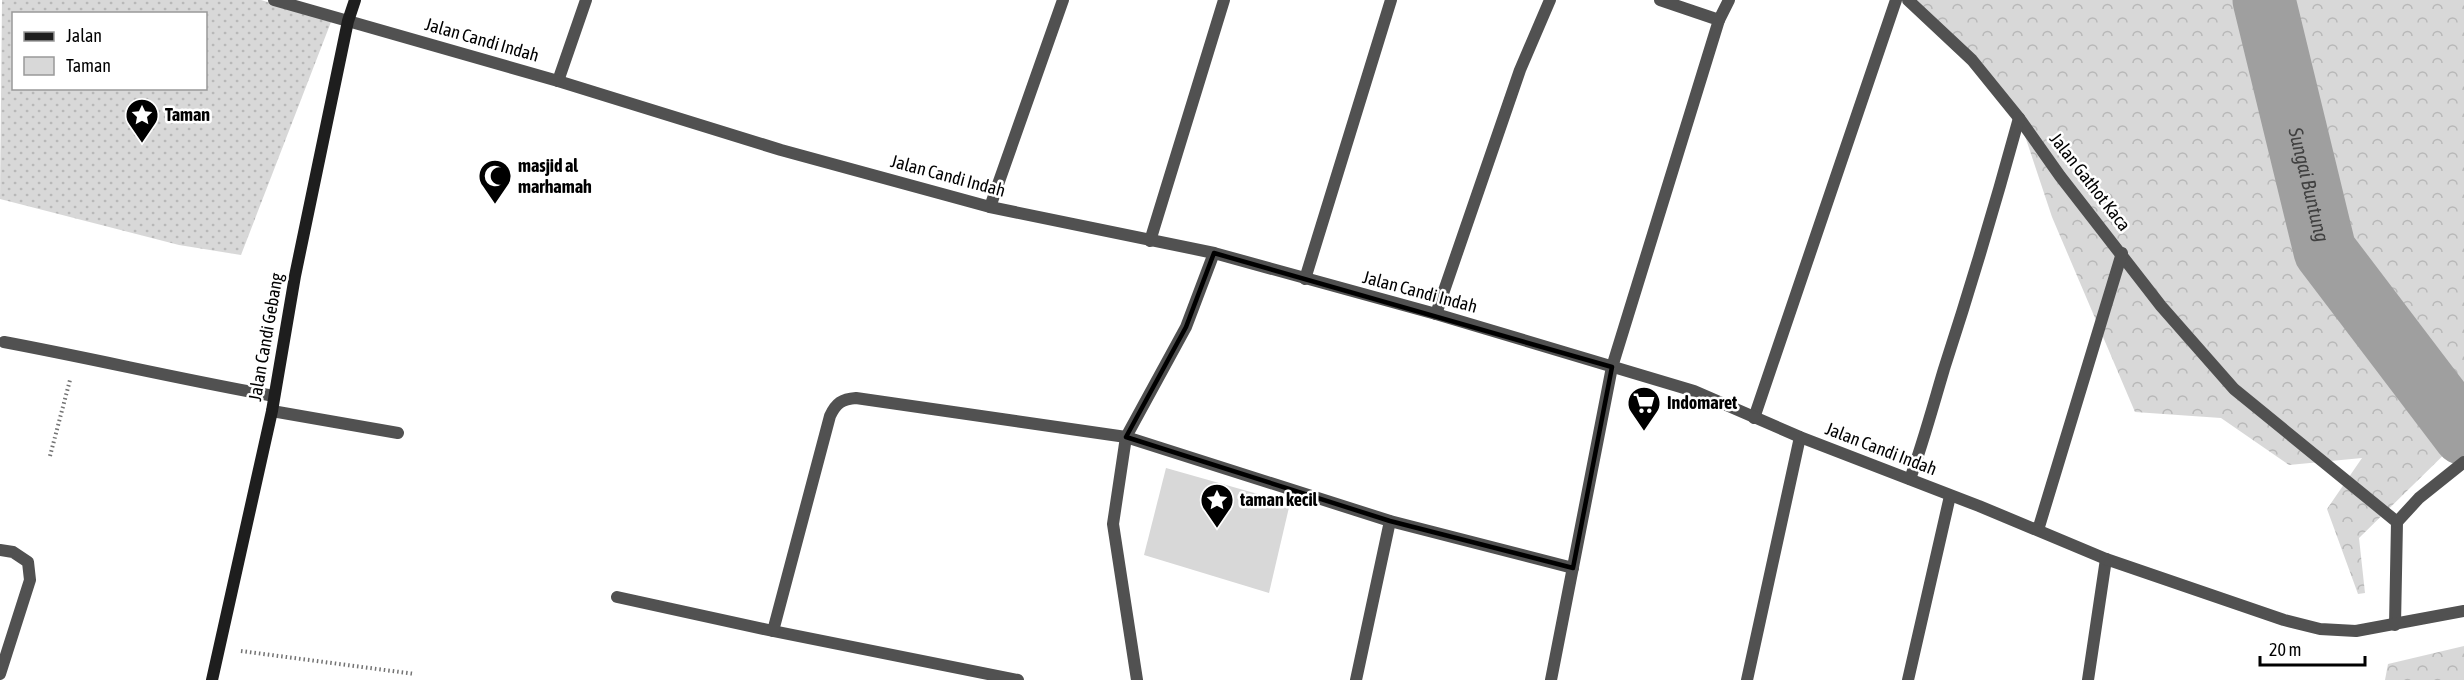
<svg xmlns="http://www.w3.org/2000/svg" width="2464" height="680" viewBox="0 0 2464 680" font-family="'Asap Condensed',sans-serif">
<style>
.grass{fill:url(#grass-dots);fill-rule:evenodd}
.forest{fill:url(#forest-crowns)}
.park{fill:#d8d8d8}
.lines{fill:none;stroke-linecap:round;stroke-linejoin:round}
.river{stroke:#9f9f9f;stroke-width:63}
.path{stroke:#737373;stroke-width:4;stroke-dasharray:1.5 3;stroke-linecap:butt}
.minor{stroke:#515151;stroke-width:12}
.tertiary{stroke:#515151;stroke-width:12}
.secondary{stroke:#1e1e1e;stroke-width:12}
.marked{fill:none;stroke:#000;stroke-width:4.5;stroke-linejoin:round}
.labels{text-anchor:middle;stroke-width:5;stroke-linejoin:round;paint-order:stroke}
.street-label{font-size:18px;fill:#000;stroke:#fff}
.poi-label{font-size:18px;font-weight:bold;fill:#000;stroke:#fff;text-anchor:start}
.water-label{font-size:20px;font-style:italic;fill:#404040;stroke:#fff}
</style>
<defs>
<pattern id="grass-dots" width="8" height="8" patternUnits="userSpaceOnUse" patternTransform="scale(1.5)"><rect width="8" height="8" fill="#d8d8d8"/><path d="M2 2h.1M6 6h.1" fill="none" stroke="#b8b8b8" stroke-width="1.8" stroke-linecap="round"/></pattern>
<pattern id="forest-crowns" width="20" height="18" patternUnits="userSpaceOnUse" patternTransform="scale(1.5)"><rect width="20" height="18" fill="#d8d8d8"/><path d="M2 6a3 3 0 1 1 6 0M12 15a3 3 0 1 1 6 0" fill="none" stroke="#b8b8b8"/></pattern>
</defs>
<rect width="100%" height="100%" fill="#fff"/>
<path class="grass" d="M 2,0 L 261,0 L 331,22 L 241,255 L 179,245 L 0,199 ZM 14,14 L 206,14 L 206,88 L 14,88 Z"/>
<g class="forest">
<path d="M 1907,0 L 2464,0 L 2464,435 L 2359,538 L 2365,593 L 2358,594 L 2327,509 L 2362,458 L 2289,465 L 2221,418 L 2135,412 L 2052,217 L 2019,118 Z"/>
<path d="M 2464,646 L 2464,680 L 2385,680 L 2388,664 Z"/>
</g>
<path class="park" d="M 1166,468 L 1290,503 L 1269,593 L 1144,555 Z"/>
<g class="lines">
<path class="river" id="s1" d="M 2264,0 L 2325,251 L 2464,434"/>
<g class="path">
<path d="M 50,456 L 70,380"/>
<path d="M 241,651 L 415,674"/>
</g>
<g class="minor">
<path d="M 274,0 L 348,21"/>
<path d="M 1908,0 L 1972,60 L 2019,118 L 2060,176 L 2161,306 L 2234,389 L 2397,522 L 2395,625"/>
<path d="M 1719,20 L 1729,0"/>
<path d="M 558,81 L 586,0"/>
<path d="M 990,207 L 1063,0"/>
<path d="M 1150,241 L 1224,0"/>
<path d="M 1305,279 L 1391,0"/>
<path d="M 1436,314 L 1520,70 L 1550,0"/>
<path d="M 4,342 C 95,359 184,380 274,396"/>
<path d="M 272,411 L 398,433"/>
<path d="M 1754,418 L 1896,0"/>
<path d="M 1910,479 C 1923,443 1933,406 1944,369 C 1971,286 1996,202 2019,118"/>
<path d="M 2397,522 L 2419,498 L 2464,462"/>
<path d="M 2038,530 L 2122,253"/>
<path d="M 0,550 L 13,552 L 28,562 L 30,580 L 0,674"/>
<path d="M 617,597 L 773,631 L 1018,680"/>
<path d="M 773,631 L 830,416 C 836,403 842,399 856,398 L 1126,437 L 1390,521 L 1573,568"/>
<path d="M 1137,680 L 1113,524 L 1126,437 L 1186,327 L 1214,253"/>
<path d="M 1356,680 L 1390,521"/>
<path d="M 1551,680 L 1612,367 L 1719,20 L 1660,0"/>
<path d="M 1747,680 L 1800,437"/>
<path d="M 1908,680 L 1950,496"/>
<path d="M 2088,680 L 2106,559"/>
</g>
<path class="tertiary" d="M 348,21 L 558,81 L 781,150 L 990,207 L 1214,253 L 1436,314 L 1694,391 L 1800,437 L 1979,506 L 2106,559 L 2284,620 L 2320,629 L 2356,631 L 2464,611"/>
<path class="secondary" d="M 212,680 L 272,411 L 295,276 L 348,21 L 355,0"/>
</g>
<path class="marked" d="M 1214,253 L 1612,367 L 1573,568 L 1390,521 L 1126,437 L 1186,327 Z"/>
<defs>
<g id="sight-pin" transform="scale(1.725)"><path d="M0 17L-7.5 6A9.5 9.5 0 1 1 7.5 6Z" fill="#000" stroke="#fff"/><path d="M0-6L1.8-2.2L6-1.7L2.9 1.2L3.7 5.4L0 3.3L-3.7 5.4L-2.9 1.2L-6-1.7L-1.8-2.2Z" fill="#fff"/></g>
<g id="mosque-pin" transform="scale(1.725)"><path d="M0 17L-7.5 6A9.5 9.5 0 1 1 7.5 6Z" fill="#000" stroke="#fff"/><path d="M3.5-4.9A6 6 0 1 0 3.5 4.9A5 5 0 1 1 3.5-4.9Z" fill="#fff"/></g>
<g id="supermarket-pin" transform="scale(1.725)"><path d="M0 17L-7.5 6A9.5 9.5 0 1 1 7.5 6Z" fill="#000" stroke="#fff"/><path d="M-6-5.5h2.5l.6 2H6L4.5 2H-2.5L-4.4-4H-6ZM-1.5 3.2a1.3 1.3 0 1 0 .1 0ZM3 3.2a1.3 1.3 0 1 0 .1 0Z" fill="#fff"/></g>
</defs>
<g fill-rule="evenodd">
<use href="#sight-pin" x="142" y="115"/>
<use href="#mosque-pin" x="495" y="176"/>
<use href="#supermarket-pin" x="1644" y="403"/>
<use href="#sight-pin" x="1217" y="500"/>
</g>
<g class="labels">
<g class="street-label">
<text transform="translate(482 40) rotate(16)" y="6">Jalan Candi Indah</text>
<text transform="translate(948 176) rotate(15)" y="6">Jalan Candi Indah</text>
<text transform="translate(2090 182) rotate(52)" y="6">Jalan Gathot Kaca</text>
<text transform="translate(1420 292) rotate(15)" y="6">Jalan Candi Indah</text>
<text transform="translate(266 337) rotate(-80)" y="6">Jalan Candi Gebang</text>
<text transform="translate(1881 449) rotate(21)" y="6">Jalan Candi Indah</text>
</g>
<g class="poi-label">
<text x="165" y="121">Taman</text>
<text x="518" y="172">masjid al<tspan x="518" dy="21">marhamah</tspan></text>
<text x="1667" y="409">Indomaret</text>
<text x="1240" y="506">taman kecil</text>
</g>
<g class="water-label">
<text dy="7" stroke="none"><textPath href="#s1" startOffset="190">Sungai Buntung</textPath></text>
</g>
</g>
<rect x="12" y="12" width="195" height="78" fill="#ffffff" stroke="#999999" stroke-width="1.5"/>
<rect x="24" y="32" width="30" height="9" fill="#1e1e1e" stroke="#999999" stroke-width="1.5"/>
<text x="66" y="42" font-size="18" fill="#000000">Jalan</text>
<rect x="24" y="57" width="30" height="18" fill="#d8d8d8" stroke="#999999" stroke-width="1.5"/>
<text x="66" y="72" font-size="18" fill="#000000">Taman</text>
<path d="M2260 656v9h105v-9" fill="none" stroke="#000000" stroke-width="3"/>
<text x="2269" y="656" font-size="18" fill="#000000" stroke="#ffffff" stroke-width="4.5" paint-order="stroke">20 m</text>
</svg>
